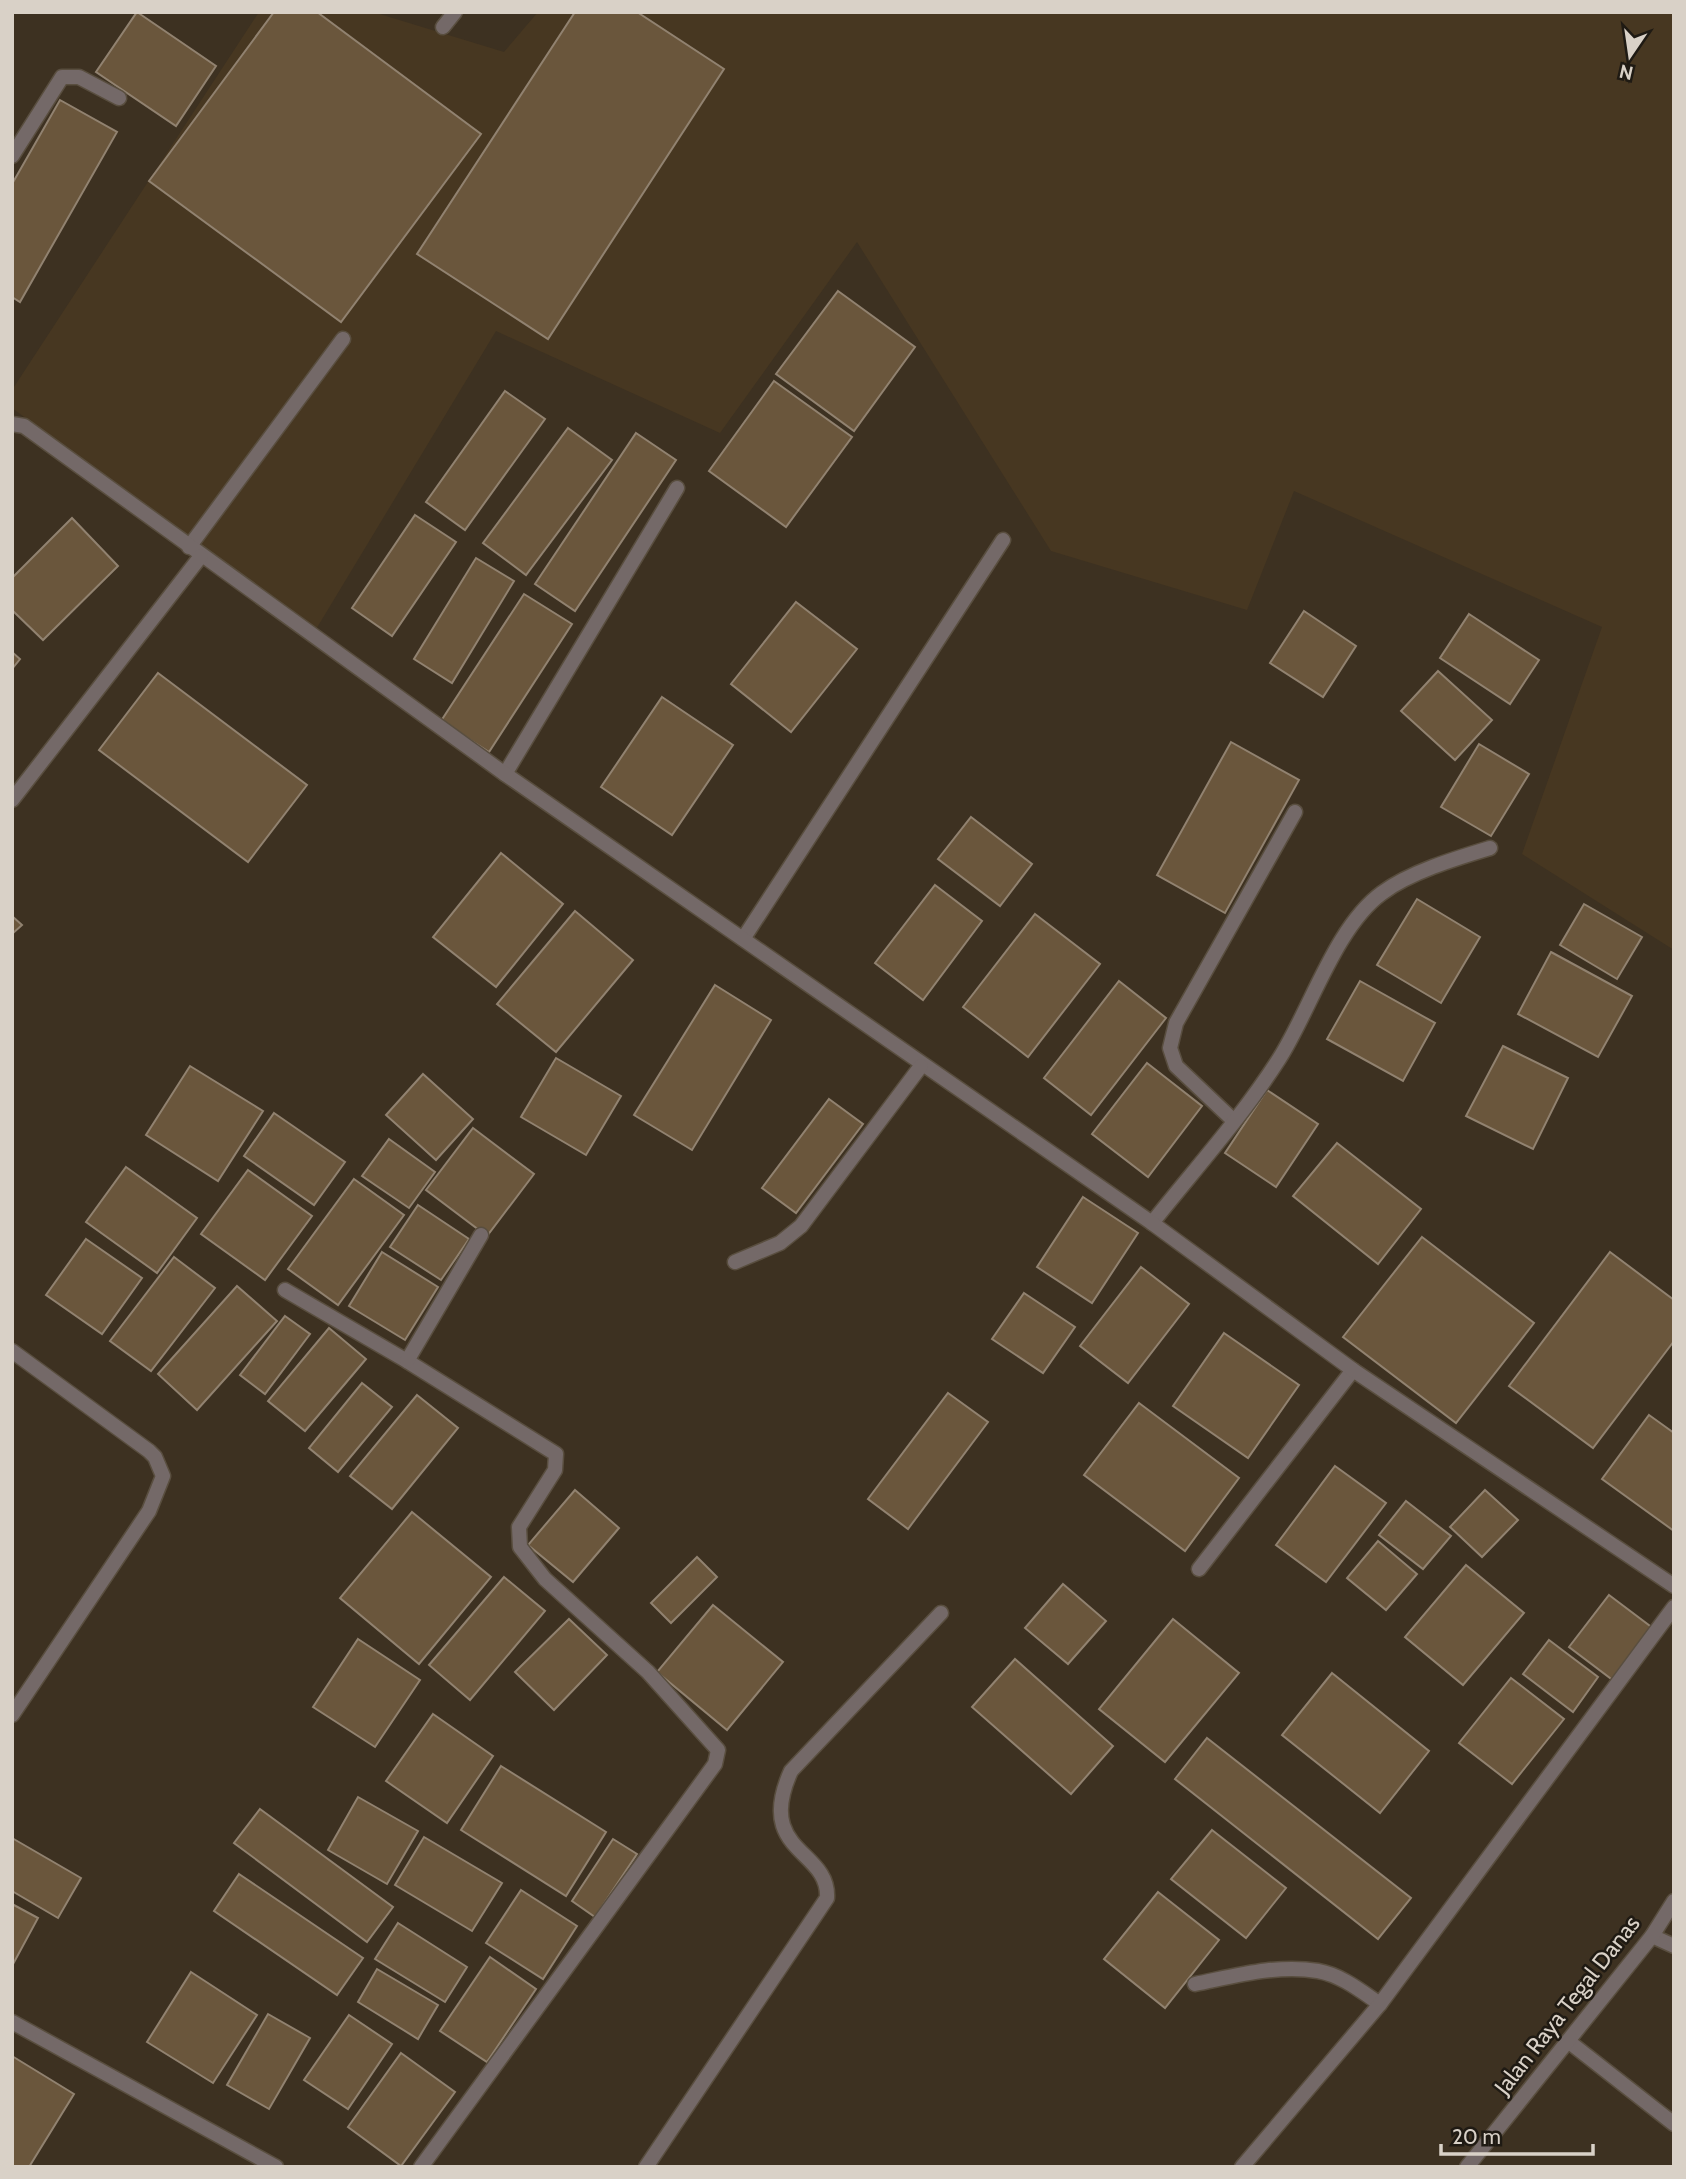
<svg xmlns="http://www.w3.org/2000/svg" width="1686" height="2179" viewBox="0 0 1686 2179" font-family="Cabin,sans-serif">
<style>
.built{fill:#473721}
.building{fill:#6a563c;stroke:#918270;stroke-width:2}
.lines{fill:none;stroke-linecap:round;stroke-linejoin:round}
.service-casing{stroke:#594e3f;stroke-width:17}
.minor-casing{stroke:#594e3f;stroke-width:17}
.tertiary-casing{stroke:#594e3f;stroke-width:17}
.service{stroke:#746968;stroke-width:14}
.minor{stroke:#746968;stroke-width:14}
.tertiary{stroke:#746968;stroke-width:14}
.labels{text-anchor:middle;stroke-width:5;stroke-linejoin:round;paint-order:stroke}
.street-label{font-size:23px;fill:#d9d1c7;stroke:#1f1a13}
</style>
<rect width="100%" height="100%" fill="#3d3121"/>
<path class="built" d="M 259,12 L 373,12 L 504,52 L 538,12 L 1674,12 L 1674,950 L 1522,854 L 1602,627 L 1294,491 L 1247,610 L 1051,551 L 857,242 L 720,433 L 496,331 L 315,631 L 12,408 L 12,390 Z"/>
<g class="building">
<path d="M 137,12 L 216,66 L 176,126 L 96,72 Z"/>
<path d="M 274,12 L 317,12 L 481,134 L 341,322 L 149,181 Z"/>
<path d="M 575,12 L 637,12 L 724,69 L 548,339 L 417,254 Z"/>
<path d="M 60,100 L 117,132 L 20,302 L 12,297 L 12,184 Z"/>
<path d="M 838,291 L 915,347 L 854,431 L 776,374 Z"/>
<path d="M 774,381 L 852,437 L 786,527 L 709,471 Z"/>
<path d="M 505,391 L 545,419 L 465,530 L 426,502 Z"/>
<path d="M 568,428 L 612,460 L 526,575 L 483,543 Z"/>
<path d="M 636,433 L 676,460 L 575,611 L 535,584 Z"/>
<path d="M 415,515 L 456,542 L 392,636 L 352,608 Z"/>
<path d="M 72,518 L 118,566 L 43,640 L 12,610 L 12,578 Z"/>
<path d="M 476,558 L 514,581 L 452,683 L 414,659 Z"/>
<path d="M 524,594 L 572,624 L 489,752 L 441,721 Z"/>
<path d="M 796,602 L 857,649 L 791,732 L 731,684 Z"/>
<path d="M 1304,611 L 1356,646 L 1323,697 L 1270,663 Z"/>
<path d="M 1469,614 L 1539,660 L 1510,704 L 1440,658 Z"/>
<path d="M 12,652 L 20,659 L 12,669 Z"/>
<path d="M 1438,671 L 1492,720 L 1455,760 L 1401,711 Z"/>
<path d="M 158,673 L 307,785 L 248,862 L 99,750 Z"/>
<path d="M 662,697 L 733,745 L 672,835 L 601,787 Z"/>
<path d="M 1231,742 L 1299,780 L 1225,913 L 1157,875 Z"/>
<path d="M 1479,744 L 1529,774 L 1491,836 L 1441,807 Z"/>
<path d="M 971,817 L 1032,864 L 1000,906 L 938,859 Z"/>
<path d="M 501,853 L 563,904 L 496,987 L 433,937 Z"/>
<path d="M 935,885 L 982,921 L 923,1000 L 875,963 Z"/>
<path d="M 1417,899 L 1480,937 L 1441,1003 L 1377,965 Z"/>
<path d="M 1584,904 L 1642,937 L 1617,979 L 1560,945 Z"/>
<path d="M 575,911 L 633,960 L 556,1052 L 497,1004 Z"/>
<path d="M 1035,914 L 1100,964 L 1028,1057 L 963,1007 Z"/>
<path d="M 12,916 L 22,925 L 12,934 Z"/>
<path d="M 1551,952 L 1632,996 L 1598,1057 L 1518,1014 Z"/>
<path d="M 1119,981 L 1166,1018 L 1091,1115 L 1044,1078 Z"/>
<path d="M 1360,981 L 1435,1023 L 1403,1081 L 1327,1039 Z"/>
<path d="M 715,985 L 771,1020 L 692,1150 L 634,1115 Z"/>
<path d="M 1503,1046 L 1568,1078 L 1533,1149 L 1466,1116 Z"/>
<path d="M 556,1058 L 621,1096 L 586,1155 L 521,1117 Z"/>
<path d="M 1147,1063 L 1202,1106 L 1148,1177 L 1092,1134 Z"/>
<path d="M 190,1066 L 263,1111 L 218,1181 L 146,1135 Z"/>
<path d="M 423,1074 L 473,1119 L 436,1160 L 386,1115 Z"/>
<path d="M 1267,1090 L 1318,1124 L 1276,1187 L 1225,1153 Z"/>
<path d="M 829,1099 L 863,1124 L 796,1213 L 762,1188 Z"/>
<path d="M 274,1113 L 345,1162 L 314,1205 L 244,1156 Z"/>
<path d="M 473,1128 L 534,1174 L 487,1236 L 426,1190 Z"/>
<path d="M 389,1139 L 435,1172 L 409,1208 L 362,1176 Z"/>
<path d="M 1337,1143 L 1421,1209 L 1378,1264 L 1293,1196 Z"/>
<path d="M 126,1167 L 197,1218 L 157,1273 L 86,1222 Z"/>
<path d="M 248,1170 L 312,1216 L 265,1280 L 201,1234 Z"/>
<path d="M 354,1179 L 404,1215 L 338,1305 L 288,1269 Z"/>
<path d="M 1083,1197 L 1138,1233 L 1092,1303 L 1037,1267 Z"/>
<path d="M 418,1205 L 469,1239 L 441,1280 L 390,1247 Z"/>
<path d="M 1422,1237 L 1534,1323 L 1456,1423 L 1343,1337 Z"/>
<path d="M 86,1239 L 142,1278 L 102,1334 L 46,1295 Z"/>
<path d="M 382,1252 L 438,1287 L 405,1340 L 349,1306 Z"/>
<path d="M 1610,1252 L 1674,1300 L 1674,1341 L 1593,1448 L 1509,1386 Z"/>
<path d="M 174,1257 L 215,1288 L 151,1371 L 110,1341 Z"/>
<path d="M 1141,1267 L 1189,1304 L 1128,1383 L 1080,1346 Z"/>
<path d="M 237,1286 L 277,1321 L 197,1410 L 158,1374 Z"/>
<path d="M 1024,1293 L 1075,1327 L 1043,1373 L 992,1339 Z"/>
<path d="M 285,1316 L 310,1334 L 265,1394 L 240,1375 Z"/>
<path d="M 329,1328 L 366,1359 L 305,1431 L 268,1401 Z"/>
<path d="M 1224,1333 L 1299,1385 L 1248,1458 L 1173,1406 Z"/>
<path d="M 362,1383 L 392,1407 L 338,1472 L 309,1448 Z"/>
<path d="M 948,1393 L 988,1422 L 908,1529 L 868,1499 Z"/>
<path d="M 417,1395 L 458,1428 L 392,1509 L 350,1476 Z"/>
<path d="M 1139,1403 L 1239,1478 L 1185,1551 L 1084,1475 Z"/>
<path d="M 1649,1415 L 1674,1433 L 1674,1531 L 1602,1479 Z"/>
<path d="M 1335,1466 L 1386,1503 L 1326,1582 L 1276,1545 Z"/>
<path d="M 575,1490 L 619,1528 L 573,1582 L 528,1545 Z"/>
<path d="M 1485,1490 L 1518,1520 L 1482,1557 L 1450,1527 Z"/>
<path d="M 1406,1501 L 1451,1536 L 1423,1569 L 1379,1535 Z"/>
<path d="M 412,1512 L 491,1577 L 419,1664 L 340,1598 Z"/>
<path d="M 1378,1541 L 1417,1574 L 1386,1610 L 1347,1578 Z"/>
<path d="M 697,1557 L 717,1577 L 671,1623 L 651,1603 Z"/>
<path d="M 1466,1565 L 1524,1613 L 1463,1685 L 1405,1637 Z"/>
<path d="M 504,1577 L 545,1611 L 470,1700 L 429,1665 Z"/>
<path d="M 1063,1584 L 1106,1621 L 1068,1664 L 1025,1628 Z"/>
<path d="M 1609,1595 L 1654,1629 L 1614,1681 L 1569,1647 Z"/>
<path d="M 713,1605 L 783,1662 L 727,1730 L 657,1672 Z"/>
<path d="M 569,1619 L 607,1655 L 554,1710 L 515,1672 Z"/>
<path d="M 1173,1619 L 1239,1673 L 1165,1762 L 1099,1709 Z"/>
<path d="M 358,1639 L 420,1680 L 375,1747 L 313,1707 Z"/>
<path d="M 1549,1640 L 1598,1677 L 1573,1712 L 1523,1674 Z"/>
<path d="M 1015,1659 L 1113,1746 L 1071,1794 L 972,1707 Z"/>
<path d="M 1332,1673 L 1429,1751 L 1380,1813 L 1282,1735 Z"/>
<path d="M 1511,1678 L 1564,1719 L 1512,1784 L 1459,1743 Z"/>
<path d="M 433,1714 L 493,1756 L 447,1823 L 386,1781 Z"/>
<path d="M 1207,1738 L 1411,1898 L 1378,1939 L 1175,1779 Z"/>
<path d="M 501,1766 L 606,1832 L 566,1896 L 461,1830 Z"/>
<path d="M 358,1797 L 418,1831 L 387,1884 L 328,1850 Z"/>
<path d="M 260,1809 L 393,1907 L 367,1942 L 234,1843 Z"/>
<path d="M 1212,1830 L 1286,1888 L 1246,1938 L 1171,1879 Z"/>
<path d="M 424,1837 L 502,1883 L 472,1931 L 395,1885 Z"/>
<path d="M 12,1838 L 81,1878 L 58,1918 L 12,1891 Z"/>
<path d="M 613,1839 L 637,1854 L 595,1917 L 572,1901 Z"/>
<path d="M 239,1874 L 363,1958 L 337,1995 L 214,1911 Z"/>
<path d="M 521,1890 L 577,1926 L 543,1979 L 486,1943 Z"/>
<path d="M 1158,1892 L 1219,1940 L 1165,2008 L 1104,1959 Z"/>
<path d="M 12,1904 L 38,1918 L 12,1966 Z"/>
<path d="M 398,1923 L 467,1967 L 445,2002 L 375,1959 Z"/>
<path d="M 490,1957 L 536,1989 L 487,2062 L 440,2031 Z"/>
<path d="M 377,1969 L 438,2005 L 418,2039 L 358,2002 Z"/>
<path d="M 191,1972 L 257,2015 L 213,2083 L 147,2042 Z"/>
<path d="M 268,2014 L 310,2038 L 269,2109 L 227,2085 Z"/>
<path d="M 349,2015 L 392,2044 L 348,2109 L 304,2080 Z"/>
<path d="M 401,2053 L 455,2092 L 401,2166 L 348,2127 Z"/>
<path d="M 12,2056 L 74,2094 L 29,2167 L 12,2167 Z"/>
</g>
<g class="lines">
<g class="service-casing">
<g id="service">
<path d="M 443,27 L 455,12"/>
<path d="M 12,156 L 62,77 L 79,77 L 119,98"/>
<path d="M 189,547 L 343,339"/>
<path d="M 505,774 L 677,488"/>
<path d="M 743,939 L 1003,540"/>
<path d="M 1233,1120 L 1176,1066 L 1170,1048 L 1176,1023 L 1295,812"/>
<path d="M 1152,1223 C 1194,1170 1242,1117 1279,1059 C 1310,1011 1335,927 1382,893 C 1410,872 1457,858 1490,848"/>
<path d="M 1199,1569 L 1353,1370"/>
<path d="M 1652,1936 L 1674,1946"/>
<path d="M 1195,1984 C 1235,1976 1277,1964 1318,1971 C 1341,1975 1361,1991 1380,2004"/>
<path d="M 1568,2041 L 1674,2124"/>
<path d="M 646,2167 L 827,1898 C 830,1849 754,1853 791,1771 L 941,1613"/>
</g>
</g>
<g class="minor-casing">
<g id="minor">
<path d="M 12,424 L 24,426 L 505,774 L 1152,1223 L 1353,1370 L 1674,1586"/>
<path d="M 12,800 L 201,556"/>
<path d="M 735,1262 L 780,1243 L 801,1226 L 921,1066"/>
<path d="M 285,1290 L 407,1361 L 556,1454 L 555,1470 L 519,1527 L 520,1547 L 545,1579 L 648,1672 L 718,1750 L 715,1764 L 421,2167"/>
<path d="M 12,1351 L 149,1451 L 155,1457 L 163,1476 L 149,1511 L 12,1715"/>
<path d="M 407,1361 L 481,1235"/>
<path d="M 12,2022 L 276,2167"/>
<path d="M 1242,2167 L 1380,2004 L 1674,1607"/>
</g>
</g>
<g class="tertiary-casing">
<path id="tertiary" d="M 1467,2167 L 1652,1936 L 1674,1901"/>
</g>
<use href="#service" class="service"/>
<use href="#minor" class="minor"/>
<use href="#tertiary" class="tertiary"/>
</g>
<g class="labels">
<g class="street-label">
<text transform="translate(1567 2005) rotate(-52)" y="8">Jalan Raya Tegal Danas</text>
</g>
</g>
<rect width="1686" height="2179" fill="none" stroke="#d9d1c7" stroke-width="28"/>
<g transform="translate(1630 56) rotate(193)" stroke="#1f1a13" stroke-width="5" paint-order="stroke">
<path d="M0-5L12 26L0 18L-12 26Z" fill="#d9d1c7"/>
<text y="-10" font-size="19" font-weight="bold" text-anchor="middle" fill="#d9d1c7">N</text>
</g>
<path d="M1441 2144v10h152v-10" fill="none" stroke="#d9d1c7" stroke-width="3.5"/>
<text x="1452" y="2144" font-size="21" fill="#d9d1c7" stroke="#1f1a13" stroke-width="5" paint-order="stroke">20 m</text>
</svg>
